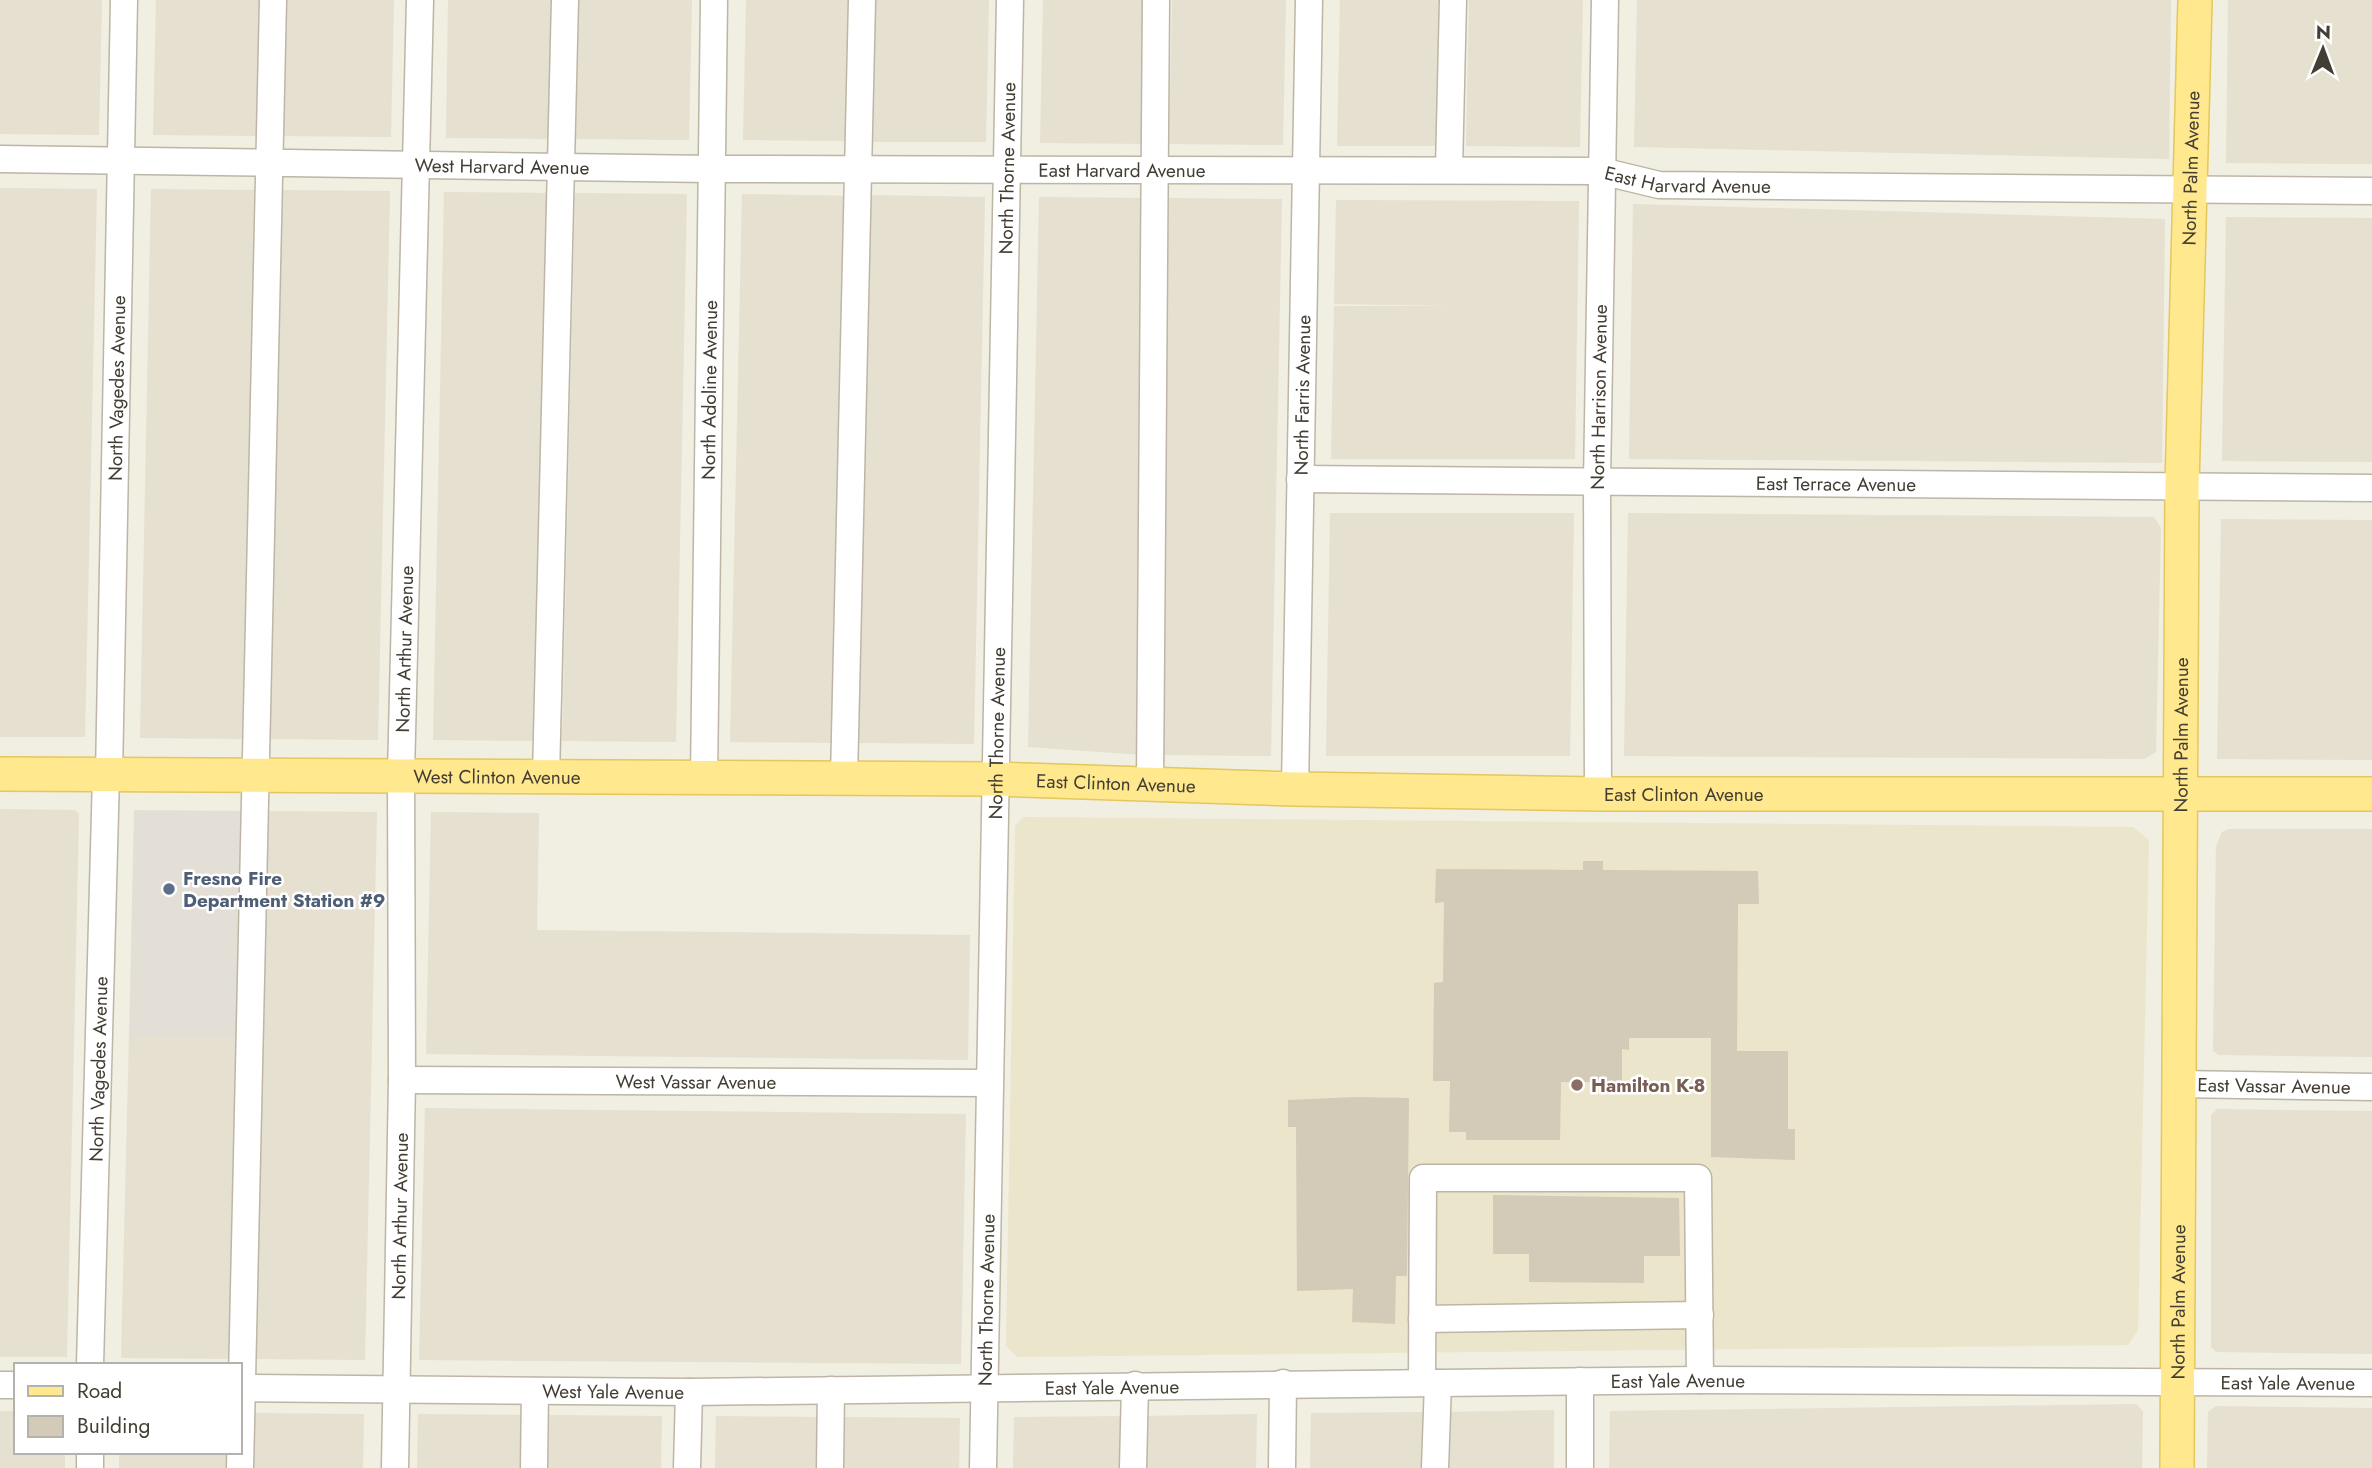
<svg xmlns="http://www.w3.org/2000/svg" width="2372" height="1468" viewBox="0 0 2372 1468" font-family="Jost,sans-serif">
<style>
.residential{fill:#e5e0d0}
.industrial{fill:#e3dfd7}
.education{fill:#ebe5cb}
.building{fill:#d3cab7}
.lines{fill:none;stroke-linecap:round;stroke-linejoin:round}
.minor-casing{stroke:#bdb6a5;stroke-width:29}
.major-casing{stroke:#e4c75d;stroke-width:36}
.minor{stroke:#fff;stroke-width:26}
.major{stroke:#ffe88d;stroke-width:33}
.service-dot{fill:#5c6f8a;stroke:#fff;stroke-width:2.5}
.education-dot{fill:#8d6e63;stroke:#fff;stroke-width:2.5}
.labels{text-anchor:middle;stroke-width:5;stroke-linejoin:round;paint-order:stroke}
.street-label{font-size:19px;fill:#433e33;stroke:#fff}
.service-label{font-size:19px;font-weight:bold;fill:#4e5e75;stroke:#fff;text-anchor:start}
.education-label{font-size:19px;font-weight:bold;fill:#785e54;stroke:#fff;text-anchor:start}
</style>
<rect width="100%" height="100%" fill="#f1eee2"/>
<g class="residential">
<path d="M 0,0 L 102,0 L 99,135 L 0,134 Z"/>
<path d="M 156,0 L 268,0 L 265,136 L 153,135 Z"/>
<path d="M 282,0 L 394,0 L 391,137 L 279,136 Z"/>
<path d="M 448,0 L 561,0 L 558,139 L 446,138 Z"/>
<path d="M 579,0 L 692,0 L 689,140 L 576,139 Z"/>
<path d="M 746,0 L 858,0 L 855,141 L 743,140 Z"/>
<path d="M 874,0 L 989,0 L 986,142 L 871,142 Z"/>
<path d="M 1043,0 L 1157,0 L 1154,144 L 1040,143 Z"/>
<path d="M 1172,0 L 1286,0 L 1283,145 L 1169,144 Z"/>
<path d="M 1340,0 L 1454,0 L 1451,146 L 1337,146 Z"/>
<path d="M 1469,0 L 1583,0 L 1580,147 L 1466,146 Z"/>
<path d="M 1637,0 L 2171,0 L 2169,159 L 1634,147 Z"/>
<path d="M 2228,0 L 2372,0 L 2372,164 L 2226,163 Z"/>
<path d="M 0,188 L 97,189 L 85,737 L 0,737 Z"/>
<path d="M 151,189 L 264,190 L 252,739 L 140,738 Z"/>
<path d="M 278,190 L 390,191 L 378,740 L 266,739 Z"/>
<path d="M 444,192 L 557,193 L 547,741 L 433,740 Z"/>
<path d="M 575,193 L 687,194 L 676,742 L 562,741 Z"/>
<path d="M 742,194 L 856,196 L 845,743 L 730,742 Z"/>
<path d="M 870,195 L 985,197 L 974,744 L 859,743 Z"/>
<path d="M 1039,197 L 1153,198 L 1143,755 L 1028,747 Z"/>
<path d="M 1168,198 L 1282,199 L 1271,756 L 1157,755 Z"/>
<path d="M 1336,200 L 1579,201 L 1575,459 L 1331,459 L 1334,306 L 1456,306 L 1334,304 Z"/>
<path d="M 1633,204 L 2165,219 L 2162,463 L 1629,459 Z"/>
<path d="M 2226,217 L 2372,218 L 2372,462 L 2222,461 Z"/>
<path d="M 1330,513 L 1574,513 L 1570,756 L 1326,756 Z"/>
<path d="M 1628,513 L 2154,517 L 2161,528 L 2156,752 L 2144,759 L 1624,756 Z"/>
<path d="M 2221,519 L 2372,520 L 2372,760 L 2217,759 Z"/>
<path d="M 0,809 L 75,810 L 79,814 L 67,1357 L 0,1357 Z"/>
<path d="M 262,811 L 377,812 L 365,1360 L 250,1359 Z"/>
<path d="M 431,812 L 539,813 L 537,930 L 970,935 L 968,1060 L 426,1054 Z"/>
<path d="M 2229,829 L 2372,829 L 2372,1057 L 2219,1055 L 2213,1051 L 2216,846 L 2222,832 Z"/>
<path d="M 129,1036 L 243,1037 L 236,1359 L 121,1358 Z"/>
<path d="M 425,1108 L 966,1114 L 961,1364 L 419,1360 Z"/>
<path d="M 2217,1109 L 2372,1111 L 2372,1354 L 2216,1352 L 2211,1347 L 2211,1115 Z"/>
<path d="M 2136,1404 L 2143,1411 L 2142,1468 L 1609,1468 L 1610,1411 Z"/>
<path d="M 2216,1406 L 2372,1408 L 2372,1468 L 2207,1468 L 2208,1412 Z"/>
<path d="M 1554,1410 L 1554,1468 L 1443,1468 L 1445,1412 Z"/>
<path d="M 0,1411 L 16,1411 L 16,1452 L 65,1452 L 65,1468 L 0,1468 Z"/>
<path d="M 1430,1412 L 1429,1468 L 1310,1468 L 1311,1413 Z"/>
<path d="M 249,1413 L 364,1414 L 363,1468 L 248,1468 Z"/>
<path d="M 418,1414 L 533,1415 L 532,1468 L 417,1468 Z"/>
<path d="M 1257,1414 L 1256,1468 L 1142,1468 L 1143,1416 Z"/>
<path d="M 547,1415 L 662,1416 L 661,1468 L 546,1468 Z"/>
<path d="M 716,1416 L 831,1417 L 830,1468 L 715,1468 Z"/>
<path d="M 1128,1416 L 1127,1468 L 1013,1468 L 1014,1417 Z"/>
<path d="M 845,1417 L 960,1418 L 959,1468 L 844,1468 Z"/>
<path d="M 119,1452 L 234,1452 L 233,1468 L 119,1468 Z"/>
</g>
<path class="industrial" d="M 134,810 L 248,811 L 243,1037 L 129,1036 Z"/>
<path class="education" d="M 1023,817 L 2133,827 L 2149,840 L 2138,1330 L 2128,1345 L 1017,1357 L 1006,1346 L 1015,826 Z"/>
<g class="building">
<path d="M 1583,861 L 1603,861 L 1603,870 L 1758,871 L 1759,904 L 1738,904 L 1737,1051 L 1788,1051 L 1788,1129 L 1795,1129 L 1795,1160 L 1711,1157 L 1711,1038 L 1629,1038 L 1629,1050 L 1622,1049 L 1622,1082 L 1561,1082 L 1560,1140 L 1466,1140 L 1466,1132 L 1449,1132 L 1450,1081 L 1433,1081 L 1434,983 L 1443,982 L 1444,902 L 1435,903 L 1436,869 L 1583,870 Z"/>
<path d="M 1357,1097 L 1409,1098 L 1407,1276 L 1396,1276 L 1395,1324 L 1352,1322 L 1353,1289 L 1297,1291 L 1296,1127 L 1288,1127 L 1288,1100 Z"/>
<path d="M 1493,1195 L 1679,1198 L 1680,1256 L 1644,1256 L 1644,1283 L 1529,1282 L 1529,1254 L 1493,1254 Z"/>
</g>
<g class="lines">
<g class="minor-casing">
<g id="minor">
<path id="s1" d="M 0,159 L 711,169 L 1601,171 L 1659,185 L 2372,191"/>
<path d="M 1449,169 L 1453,0"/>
<path id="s2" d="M 1300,479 L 2372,488"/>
<path id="s3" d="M 109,775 L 124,0"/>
<path d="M 546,777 L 565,0"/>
<path id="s4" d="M 704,778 L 714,0"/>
<path d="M 844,779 L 862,0"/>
<path d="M 1150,783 L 1156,0"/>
<path id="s5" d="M 1295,789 L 1309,0"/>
<path id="s6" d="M 1598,794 L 1597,482 L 1605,0"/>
<path id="s7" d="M 402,1080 L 989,1083"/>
<path id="s8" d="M 2178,1084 L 2372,1087"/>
<path d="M 1422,1319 L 1700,1315"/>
<path id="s9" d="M 90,1365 L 106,775"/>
<path d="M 1580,1381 L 1580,1468"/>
<path d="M 1422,1382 L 1423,1178 L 1698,1178 L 1700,1380"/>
<path d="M 0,1385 L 16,1385"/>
<path id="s10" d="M 240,1388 L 689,1392 L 1700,1380 L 2372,1383"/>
<path d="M 90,1452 L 90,1468"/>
<path d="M 240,1468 L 273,0"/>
<path id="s11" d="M 395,1468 L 402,1080 L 401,775 L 420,0"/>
<path d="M 534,1468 L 535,1391"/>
<path d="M 687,1468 L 689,1392"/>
<path d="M 830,1468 L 831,1390"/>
<path id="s12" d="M 983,1468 L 1010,0"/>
<path d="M 1133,1468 L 1135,1385"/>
<path d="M 1282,1468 L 1283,1383"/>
<path d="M 1435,1468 L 1438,1383"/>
</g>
</g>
<g class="major-casing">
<g id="major">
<path id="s13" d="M 0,774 L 995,779 L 1295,789 L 1598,794 L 2372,794"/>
<path id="s14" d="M 2177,1468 L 2182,486 L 2195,0"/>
</g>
</g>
<use href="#minor" class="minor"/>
<use href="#major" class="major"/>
</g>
<circle class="service-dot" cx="169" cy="889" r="7"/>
<circle class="education-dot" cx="1577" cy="1085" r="7"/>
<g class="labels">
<g class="street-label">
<text dy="7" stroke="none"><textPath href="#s1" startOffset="502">West Harvard Avenue</textPath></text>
<text dy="7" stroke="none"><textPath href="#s12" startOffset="1300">North Thorne Avenue</textPath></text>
<text dy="7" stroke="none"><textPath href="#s14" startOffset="1300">North Palm Avenue</textPath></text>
<text dy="7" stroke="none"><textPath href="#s1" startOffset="1122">East Harvard Avenue</textPath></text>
<text dy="7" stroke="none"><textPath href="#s1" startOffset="1689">East Harvard Avenue</textPath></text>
<text dy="7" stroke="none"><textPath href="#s3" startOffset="387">North Vagedes Avenue</textPath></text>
<text dy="7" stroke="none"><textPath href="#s4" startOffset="388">North Adoline Avenue</textPath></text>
<text dy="7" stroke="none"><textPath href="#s5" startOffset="394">North Farris Avenue</textPath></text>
<text dy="7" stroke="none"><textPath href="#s6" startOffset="397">North Harrison Avenue</textPath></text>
<text dy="7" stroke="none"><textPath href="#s2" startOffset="536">East Terrace Avenue</textPath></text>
<text dy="7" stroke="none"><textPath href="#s11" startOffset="819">North Arthur Avenue</textPath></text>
<text dy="7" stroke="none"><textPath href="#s12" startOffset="735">North Thorne Avenue</textPath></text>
<text dy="7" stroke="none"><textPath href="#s14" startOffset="733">North Palm Avenue</textPath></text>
<text dy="7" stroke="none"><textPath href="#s13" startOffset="497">West Clinton Avenue</textPath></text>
<text dy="7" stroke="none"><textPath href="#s13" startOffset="1116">East Clinton Avenue</textPath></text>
<text dy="7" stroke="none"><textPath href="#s13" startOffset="1684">East Clinton Avenue</textPath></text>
<text dy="7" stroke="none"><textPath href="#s9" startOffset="296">North Vagedes Avenue</textPath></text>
<text dy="7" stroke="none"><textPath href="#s7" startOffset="294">West Vassar Avenue</textPath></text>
<text dy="7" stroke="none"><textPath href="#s8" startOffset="96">East Vassar Avenue</textPath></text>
<text dy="7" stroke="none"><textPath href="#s11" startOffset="252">North Arthur Avenue</textPath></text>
<text dy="7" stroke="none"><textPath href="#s12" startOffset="168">North Thorne Avenue</textPath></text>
<text dy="7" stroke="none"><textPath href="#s14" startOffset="166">North Palm Avenue</textPath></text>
<text dy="7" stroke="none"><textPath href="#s10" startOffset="1438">East Yale Avenue</textPath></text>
<text dy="7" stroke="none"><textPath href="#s10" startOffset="2048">East Yale Avenue</textPath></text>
<text dy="7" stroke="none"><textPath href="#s10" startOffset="872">East Yale Avenue</textPath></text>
<text dy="7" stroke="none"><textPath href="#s10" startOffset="373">West Yale Avenue</textPath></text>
</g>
<g class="service-label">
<text x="183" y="885">Fresno Fire<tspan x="183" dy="22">Department Station #9</tspan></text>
</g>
<g class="education-label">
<text x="1591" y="1092">Hamilton K-8</text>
</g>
</g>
<rect x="14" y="1363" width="228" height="91" fill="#ffffff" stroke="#b4b2ad" stroke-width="2"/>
<rect x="28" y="1386" width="35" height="10" fill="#ffe88d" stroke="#b4b2ad" stroke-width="2"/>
<text x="77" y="1398" font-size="21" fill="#433e33">Road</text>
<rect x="28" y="1416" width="35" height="21" fill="#d3cab7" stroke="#b4b2ad" stroke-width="2"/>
<text x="77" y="1433" font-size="21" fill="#433e33">Building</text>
<g transform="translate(2323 49) rotate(1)" stroke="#ffffff" stroke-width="5" paint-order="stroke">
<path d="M0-5L12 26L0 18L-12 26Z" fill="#433e33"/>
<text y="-10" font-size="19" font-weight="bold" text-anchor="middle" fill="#433e33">N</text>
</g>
</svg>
